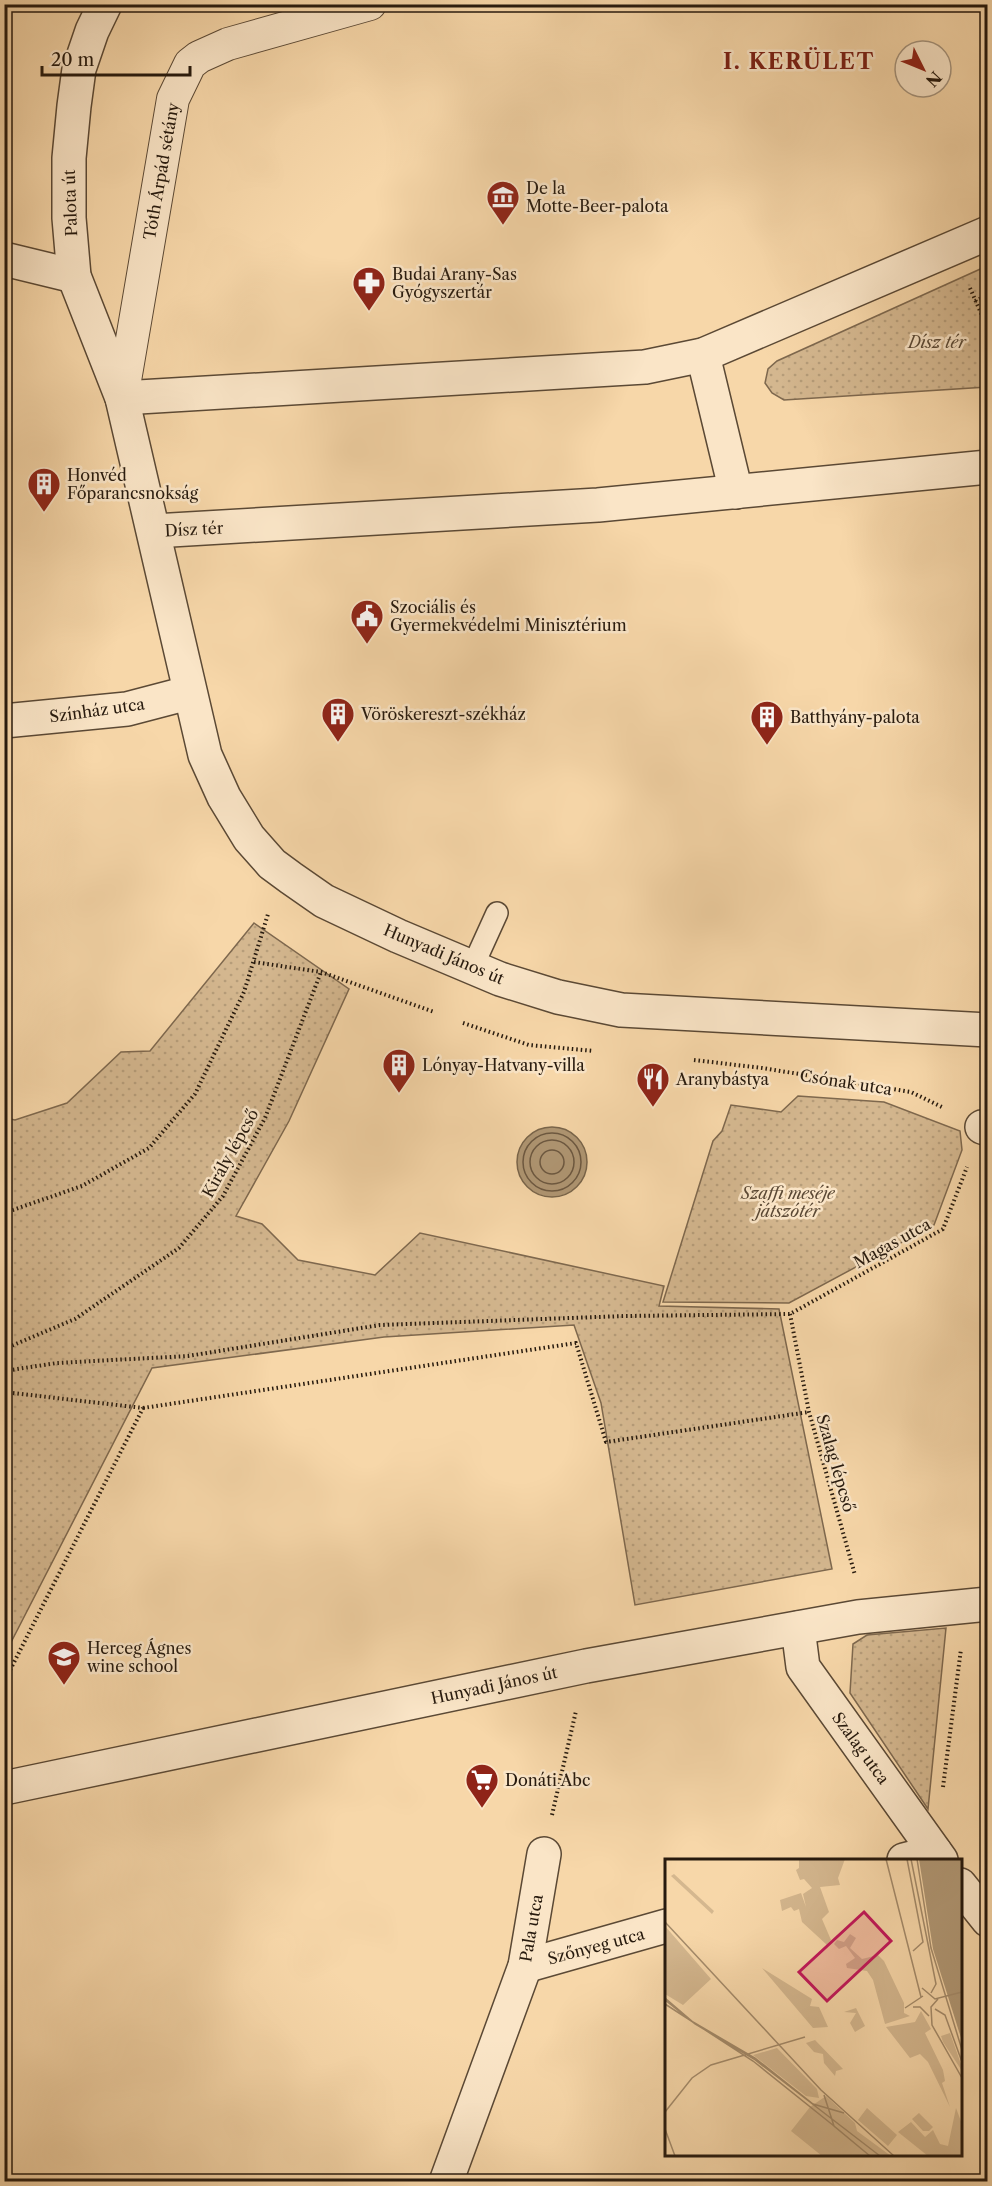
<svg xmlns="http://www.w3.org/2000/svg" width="992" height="2186" viewBox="0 0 992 2186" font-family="'Libre Caslon Text',serif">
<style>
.park{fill:url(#park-dots);stroke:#7e684e;stroke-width:1.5}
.water{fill:#b09774;stroke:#79654b;stroke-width:1.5}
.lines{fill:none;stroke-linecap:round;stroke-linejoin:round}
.shore{stroke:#6c5841;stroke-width:1.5}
.service-casing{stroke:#5b4935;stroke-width:24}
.pedestrian-casing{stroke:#5b4935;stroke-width:34}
.minor-casing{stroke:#5b4935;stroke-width:36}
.path{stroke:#271a0e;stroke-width:4;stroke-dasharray:1.5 3;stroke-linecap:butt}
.service{stroke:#fae5c7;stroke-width:21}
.pedestrian{stroke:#fae5c7;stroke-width:32}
.minor{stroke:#fae5c7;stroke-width:33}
.labels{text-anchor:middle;stroke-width:5;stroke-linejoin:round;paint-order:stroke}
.street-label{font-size:16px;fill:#271a0e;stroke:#fae5c7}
.poi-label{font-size:16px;fill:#271a0e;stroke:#fae5c7;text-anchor:start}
.park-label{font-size:16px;font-style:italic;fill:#5b4935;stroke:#fae5c7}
.district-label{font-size:22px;font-weight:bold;letter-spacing:1.5px;fill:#7a1f14;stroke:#fae5c7}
.inset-road{fill:none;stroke:#a48b6b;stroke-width:1.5}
.view{fill:#c2185b;fill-opacity:0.15;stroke:#c2185b;stroke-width:3}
.inset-edge{fill:none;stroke:#271a0e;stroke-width:3}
</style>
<defs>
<pattern id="park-dots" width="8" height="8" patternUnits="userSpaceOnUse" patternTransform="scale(1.5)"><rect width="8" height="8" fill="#d4b78f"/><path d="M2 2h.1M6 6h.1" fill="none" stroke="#b69d7a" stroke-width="1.8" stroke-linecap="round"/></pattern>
</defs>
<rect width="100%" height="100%" fill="#f7d7a9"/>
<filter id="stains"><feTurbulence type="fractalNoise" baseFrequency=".00333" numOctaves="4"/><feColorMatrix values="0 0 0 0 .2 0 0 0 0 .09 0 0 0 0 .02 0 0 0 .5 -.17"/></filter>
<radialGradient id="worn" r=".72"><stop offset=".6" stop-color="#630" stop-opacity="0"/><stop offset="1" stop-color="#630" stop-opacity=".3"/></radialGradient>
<g class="park">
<path d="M 987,266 L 987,387 L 784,400 L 772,393 L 765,383 L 768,369 L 777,361 Z"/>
<path d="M 254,923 L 349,989 L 289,1121 L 236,1216 L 262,1224 L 298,1260 L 375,1275 L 420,1233 L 664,1286 L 659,1306 L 779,1309 L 832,1569 L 635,1605 L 601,1403 L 574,1325 L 384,1337 L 152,1368 L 5,1654 L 5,1118 L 15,1120 L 67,1103 L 121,1052 L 150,1051 Z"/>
<path d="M 798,1096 L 884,1102 L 960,1131 L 962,1150 L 934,1225 L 789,1303 L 663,1302 L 713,1141 L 722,1131 L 731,1105 L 781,1112 Z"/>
<path d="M 946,1628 L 928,1809 L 850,1693 L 853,1644 L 867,1635 Z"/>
</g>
<circle class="water" cx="552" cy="1162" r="35"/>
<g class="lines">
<g class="shore">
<circle cx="552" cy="1162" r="29"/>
<circle cx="552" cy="1162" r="22"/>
<circle cx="552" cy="1162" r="12"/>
</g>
<g class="service-casing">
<path id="service" d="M 472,968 L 497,913"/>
</g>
<g class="pedestrian-casing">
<path id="pedestrian" d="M 122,398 L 173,99 L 190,64 L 199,57 L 228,44 L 370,4"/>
</g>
<g class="minor-casing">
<g id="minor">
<path d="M 105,4 L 92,31 L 79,69 L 74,106 L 69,158 L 69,218 L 74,276 L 122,398 L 205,755 L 224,797 L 249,838 L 272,864 L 291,878 L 324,901 L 398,936 L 500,979 L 558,997 L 621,1010 L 988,1030"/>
<path d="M 4,259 L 74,276"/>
<path d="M 703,355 L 736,492"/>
<path d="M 122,398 L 645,367 L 703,355 L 988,233"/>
<path d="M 154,531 L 598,505 L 988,467"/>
<path d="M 4,721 L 127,709 L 188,693"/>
<path d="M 982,1127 L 988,1129"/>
<path d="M 798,1628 L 803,1667 L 941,1860"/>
<path d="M 4,1788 L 586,1666 L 858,1617 L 988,1604"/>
<path d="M 904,1860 L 935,1852"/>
<path d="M 960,1885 L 988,1920"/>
<path d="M 525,1966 L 666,1926"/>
<path d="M 446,2182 L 525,1966 L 544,1854"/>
</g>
</g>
<g class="path">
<path d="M 970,288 L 988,329"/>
<path d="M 975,301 L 988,295"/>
<path d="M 254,962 L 321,972 L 434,1012"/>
<path d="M 463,1023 L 529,1045 L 594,1051"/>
<path d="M 694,1060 L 762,1068 L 911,1092 L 944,1108"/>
<path d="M 4,1213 L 82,1186 L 149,1148 L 195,1094 L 244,992 L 268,914"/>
<path d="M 790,1314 L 809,1412 L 855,1575"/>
<path d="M 4,1349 L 75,1319 L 179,1248 L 223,1196 L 265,1118 L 321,972"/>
<path d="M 4,1371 L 57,1363 L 188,1356 L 380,1325 L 625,1316 L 790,1314 L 943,1229 L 967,1167"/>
<path d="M 4,1392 L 143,1408 L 4,1682"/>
<path d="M 143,1408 L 576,1343 L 606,1442 L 809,1412"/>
<path d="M 943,1787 L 961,1649"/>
<path d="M 552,1815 L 576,1711"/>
</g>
<use href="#service" class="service"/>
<use href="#pedestrian" class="pedestrian"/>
<use href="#minor" class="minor"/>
</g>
<defs>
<g id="museum-pin" transform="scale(1.725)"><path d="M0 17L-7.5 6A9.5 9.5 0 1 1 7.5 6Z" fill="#8f2418" stroke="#fae5c7"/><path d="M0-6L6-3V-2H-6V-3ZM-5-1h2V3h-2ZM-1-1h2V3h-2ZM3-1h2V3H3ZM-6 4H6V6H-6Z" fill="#fff"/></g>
<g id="pharmacy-pin" transform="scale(1.725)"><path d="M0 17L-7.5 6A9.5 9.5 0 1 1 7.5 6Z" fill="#8f2418" stroke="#fae5c7"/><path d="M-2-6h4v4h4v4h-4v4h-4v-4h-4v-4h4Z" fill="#fff"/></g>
<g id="building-pin" transform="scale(1.725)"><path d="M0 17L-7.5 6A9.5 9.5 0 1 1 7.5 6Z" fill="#8f2418" stroke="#fae5c7"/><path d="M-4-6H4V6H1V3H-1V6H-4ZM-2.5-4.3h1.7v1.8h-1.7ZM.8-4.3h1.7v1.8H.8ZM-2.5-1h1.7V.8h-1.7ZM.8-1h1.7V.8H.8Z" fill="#fff"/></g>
<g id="civic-pin" transform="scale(1.725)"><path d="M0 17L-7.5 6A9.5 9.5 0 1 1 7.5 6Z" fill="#8f2418" stroke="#fae5c7"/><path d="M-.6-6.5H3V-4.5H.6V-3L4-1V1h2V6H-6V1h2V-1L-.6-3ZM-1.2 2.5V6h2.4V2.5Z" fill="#fff"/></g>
<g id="restaurant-pin" transform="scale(1.725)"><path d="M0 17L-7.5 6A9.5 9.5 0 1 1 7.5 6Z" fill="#8f2418" stroke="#fae5c7"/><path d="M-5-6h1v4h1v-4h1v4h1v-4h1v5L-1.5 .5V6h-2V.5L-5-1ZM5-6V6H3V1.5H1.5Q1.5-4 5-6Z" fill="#fff"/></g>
<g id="school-pin" transform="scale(1.725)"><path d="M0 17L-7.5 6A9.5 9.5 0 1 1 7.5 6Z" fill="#8f2418" stroke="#fae5c7"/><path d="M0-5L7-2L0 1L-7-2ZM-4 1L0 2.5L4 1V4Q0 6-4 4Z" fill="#fff"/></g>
<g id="supermarket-pin" transform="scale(1.725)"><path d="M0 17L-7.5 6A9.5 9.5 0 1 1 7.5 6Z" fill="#8f2418" stroke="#fae5c7"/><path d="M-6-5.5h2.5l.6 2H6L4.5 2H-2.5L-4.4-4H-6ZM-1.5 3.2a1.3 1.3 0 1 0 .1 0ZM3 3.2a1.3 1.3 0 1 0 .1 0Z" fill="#fff"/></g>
</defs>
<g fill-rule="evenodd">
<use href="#museum-pin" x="503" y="197"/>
<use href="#pharmacy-pin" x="369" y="283"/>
<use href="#building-pin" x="44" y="484"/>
<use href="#civic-pin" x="367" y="616"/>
<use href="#building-pin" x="338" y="714"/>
<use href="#building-pin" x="767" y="717"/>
<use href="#building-pin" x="399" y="1065"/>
<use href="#restaurant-pin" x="653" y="1079"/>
<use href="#school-pin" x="64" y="1657"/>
<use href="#supermarket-pin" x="482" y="1780"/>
</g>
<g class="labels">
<g class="street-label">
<text transform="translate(161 171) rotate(-80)" y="6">Tóth Árpád sétány</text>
<text transform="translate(70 203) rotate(-92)" y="6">Palota út</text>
<text transform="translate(194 529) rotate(-3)" y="6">Dísz tér</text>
<text transform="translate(97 710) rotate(-8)" y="6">Színház utca</text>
<text transform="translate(444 954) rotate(23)" y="6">Hunyadi János út</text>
<text transform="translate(846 1082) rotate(9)" y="6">Csónak utca</text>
<text transform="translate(230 1153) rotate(-61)" y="6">Király lépcső</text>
<text transform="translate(892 1243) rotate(-29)" y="6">Magas utca</text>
<text transform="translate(836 1463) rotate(74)" y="6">Szalag lépcső</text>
<text transform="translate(494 1685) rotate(-12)" y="6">Hunyadi János út</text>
<text transform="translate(861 1748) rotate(54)" y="6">Szalag utca</text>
<text transform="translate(531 1928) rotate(-80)" y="6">Pala utca</text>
<text transform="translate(596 1946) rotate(-15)" y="6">Szőnyeg utca</text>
</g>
<g class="poi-label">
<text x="526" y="194">De la<tspan x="526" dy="18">Motte-Beer-palota</tspan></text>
<text x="392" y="280">Budai Arany-Sas<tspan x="392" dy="18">Gyógyszertár</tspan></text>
<text x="67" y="481">Honvéd<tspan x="67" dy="18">Főparancsnokság</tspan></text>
<text x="390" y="613">Szociális és<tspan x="390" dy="18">Gyermekvédelmi Minisztérium</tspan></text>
<text x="361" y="720">Vöröskereszt-székház</text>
<text x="790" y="723">Batthyány-palota</text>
<text x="422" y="1071">Lónyay-Hatvany-villa</text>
<text x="676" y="1085">Aranybástya</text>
<text x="87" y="1654">Herceg Ágnes<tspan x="87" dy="18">wine school</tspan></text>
<text x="505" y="1786">Donáti Abc</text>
</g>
<g class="park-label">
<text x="937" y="348">Dísz tér</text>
<text x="788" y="1199">Szaffi meséje<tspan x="788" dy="18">játszótér</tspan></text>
</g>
<g class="district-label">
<text x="799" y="69">I. KERÜLET</text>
</g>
</g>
<g transform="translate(665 1859)">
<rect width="297" height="297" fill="#f7d7a9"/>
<path d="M 9,15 L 49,52 L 47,55 L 6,17 ZM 191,149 L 200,167 L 190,173 L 185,164 L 191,154 L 179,153 ZM 254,254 L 268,268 L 264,272 L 258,272 L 247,260 Z" fill="#d4b78f"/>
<path d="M 150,181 L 178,210 L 171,212 L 170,217 L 159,204 L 158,195 L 149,193 L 141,184 Z" fill="#d4b78f"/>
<path d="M 134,0 L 180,0 L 173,19 L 175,26 L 155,28 L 164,53 L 157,60 L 166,81 L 162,86 L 137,63 L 134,50 L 129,52 L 126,48 L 117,52 L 115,41 L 136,34 L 141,48 L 138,35 L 147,29 L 139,20 L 135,21 L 131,11 L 134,9 ZM 0,67 L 46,120 L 18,146 L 0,135 ZM 185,75 L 191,79 L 185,89 L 197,100 L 213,96 L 219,102 L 239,144 L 239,154 L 245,157 L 220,165 L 208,121 L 202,112 L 182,109 L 181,105 L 190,99 L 181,87 L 174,90 L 169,85 L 172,81 L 179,83 ZM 97,109 L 147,140 L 145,147 L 154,148 L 163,168 L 148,169 ZM 256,152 L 266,170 L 260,174 L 278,211 L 280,222 L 277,224 L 285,248 L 263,203 L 255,195 L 245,199 L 221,168 L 250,163 ZM 285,174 L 297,208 L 297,212 L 278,183 L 276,177 ZM 112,189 L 152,230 L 154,239 L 141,237 L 88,196 ZM 161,237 L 190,264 L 192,272 L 226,297 L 157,297 L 126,272 L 145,248 ZM 202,249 L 232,276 L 223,287 L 193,261 ZM 291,249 L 297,265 L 297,297 L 263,297 L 233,273 L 246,263 L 260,278 L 268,271 L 275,285 L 283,287 Z" fill="#d4b78f"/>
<path d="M 254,0 L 297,0 L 297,182 L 268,90 Z" fill="#b09774"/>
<path class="inset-road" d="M 221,0 L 256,138M 242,0 L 258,83 L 248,92M 246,0 L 271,125 L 266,134M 252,0 L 266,89 L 297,191M 0,63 L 156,231 L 229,297M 257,129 L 270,140 L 297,133M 0,139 L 28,163 L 90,199 L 148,245 L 179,254M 273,140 L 266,148 L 267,166 L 297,219M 0,141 L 30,165 L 89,200 L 215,297M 0,145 L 88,202 L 169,267M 248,148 L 255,148 L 264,157M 240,149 L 258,137M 270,150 L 280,156 L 297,203M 159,236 L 169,267 L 205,297M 0,253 L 27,219 L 46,206 L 140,178M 0,270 L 10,297"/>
<path class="view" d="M 199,53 L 226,82 L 162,142 L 134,113 Z"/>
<rect width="297" height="297" class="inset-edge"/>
</g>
<rect width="992" height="2186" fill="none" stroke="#f7d7a9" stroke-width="24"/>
<rect x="6" y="6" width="980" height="2174" fill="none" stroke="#271a0e" stroke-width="3"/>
<rect x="12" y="12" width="968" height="2162" fill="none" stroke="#271a0e" stroke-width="1.5"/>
<g transform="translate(923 69) rotate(133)"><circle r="28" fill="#fae5c7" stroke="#a6947d" stroke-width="1.5"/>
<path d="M0-4.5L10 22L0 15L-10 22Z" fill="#8f2418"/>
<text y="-9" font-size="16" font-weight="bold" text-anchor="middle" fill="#271a0e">N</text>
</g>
<path d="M42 66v9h148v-9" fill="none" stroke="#271a0e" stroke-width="3"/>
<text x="51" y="66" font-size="18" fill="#271a0e" stroke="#fae5c7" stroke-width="4.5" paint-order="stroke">20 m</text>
<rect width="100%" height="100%" filter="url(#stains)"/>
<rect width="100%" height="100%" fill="url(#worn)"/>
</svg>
